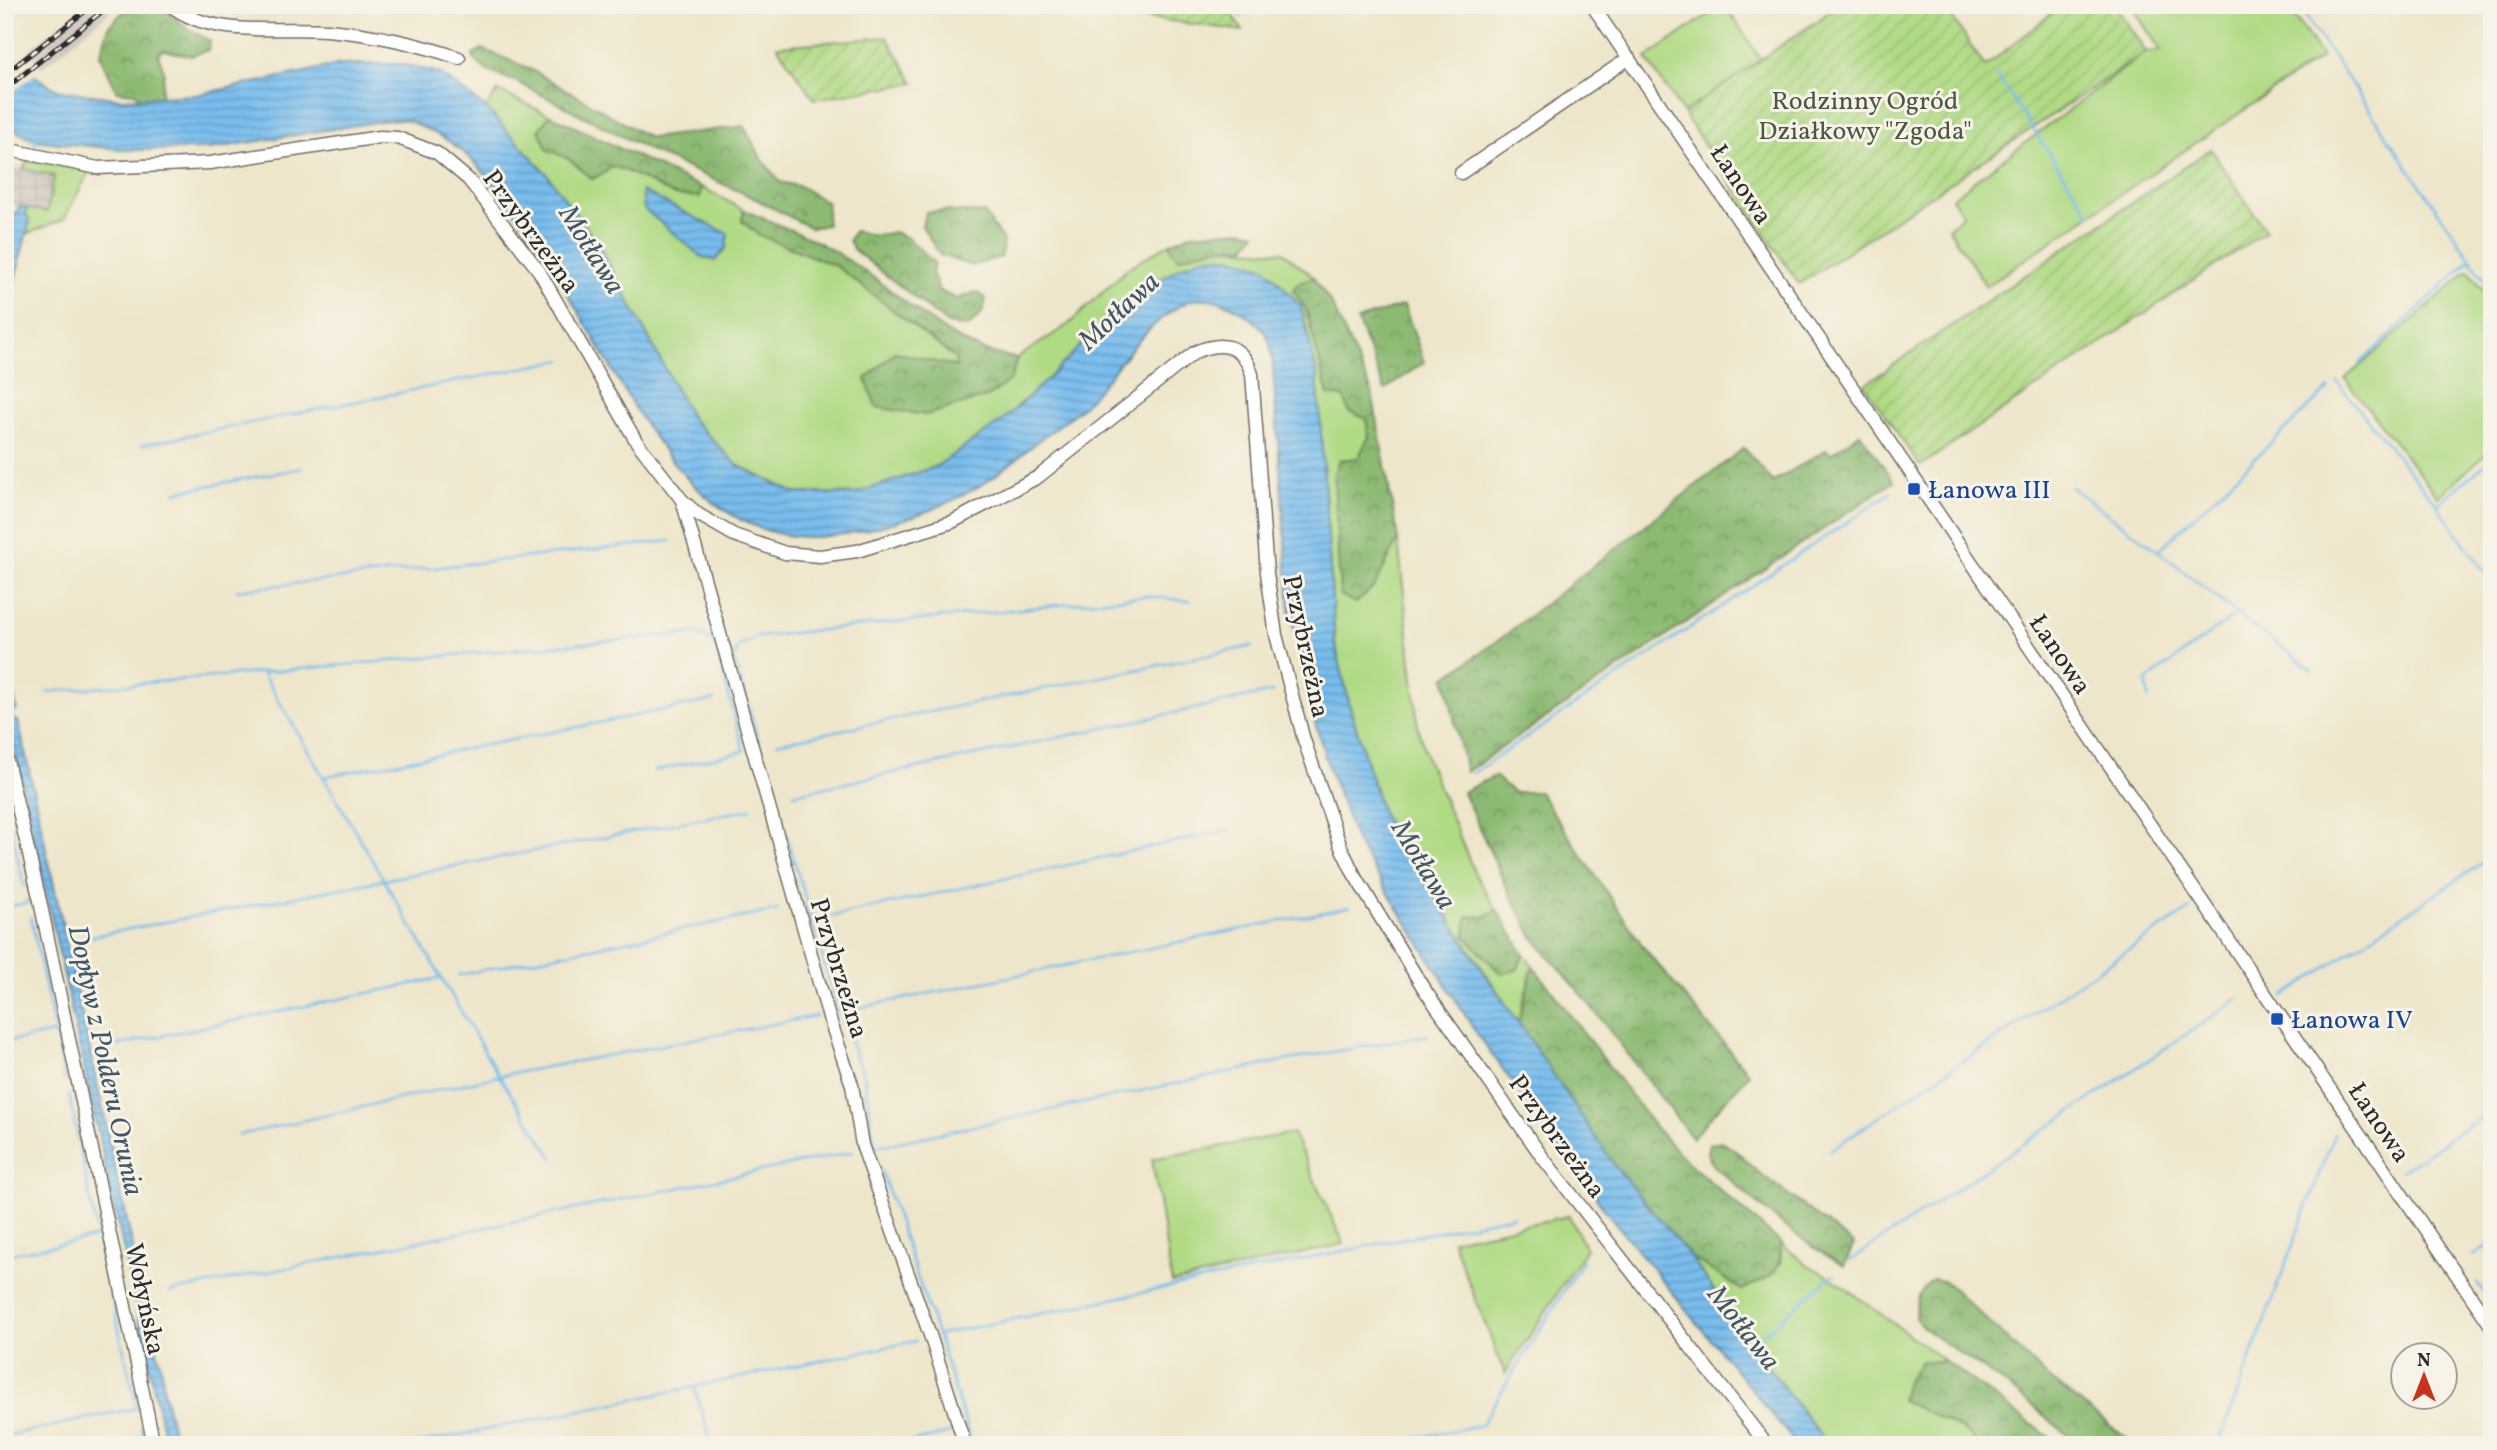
<svg xmlns="http://www.w3.org/2000/svg" width="2497" height="1450" viewBox="0 0 2497 1450" font-family="Vollkorn,serif">
<style>
.industrial{fill:url(#industrial-grid)}
.railway{fill:#ccc2b9}
.grass{fill:#b1da85;stroke:#6e8258;stroke-width:2}
.forest{fill:url(#forest-crowns);stroke:#5c724e;stroke-width:2}
.garden{fill:url(#garden-furrows);stroke:#6e8258;stroke-width:2}
.water{fill:url(#water-rules);stroke:#52748c;stroke-width:2}
.pier{fill:#eee6ca}
.lines{fill:none;stroke-linecap:round;stroke-linejoin:round}
.stream{stroke:#78bdee;stroke-width:2.5}
.minor-casing{stroke:#6f6c63;stroke-width:15}
.minor{stroke:#fff;stroke-width:12}
.rail-casing{stroke:#2b2b2b;stroke-width:5}
.rail{stroke:#f7f3e8;stroke-width:2.5;stroke-dasharray:8;stroke-linecap:butt}
.transit-dot{fill:#1a4fb4;stroke:#f7f3e8;stroke-width:2.5}
.labels{text-anchor:middle;stroke-width:6;stroke-linejoin:round;paint-order:stroke}
.park-label{font-size:26px;fill:#4c5742;stroke:#f7f3e8}
.street-label{font-size:26px;fill:#2b2b2b;stroke:#f7f3e8}
.transit-label{font-size:26px;fill:#164399;stroke:#f7f3e8;text-anchor:start}
.water-label{font-size:28px;font-style:italic;fill:#425766;stroke:#f7f3e8}
</style>
<defs>
<pattern id="industrial-grid" width="8" height="8" patternUnits="userSpaceOnUse" patternTransform="scale(1.75)"><rect width="8" height="8" fill="#ccc2b9"/><path d="M0 4h8M4 0v8" fill="none" stroke="#afa79f"/></pattern>
<pattern id="forest-crowns" width="20" height="18" patternUnits="userSpaceOnUse" patternTransform="scale(1.75)"><rect width="20" height="18" fill="#8cba72"/><path d="M2 6a3 3 0 1 1 6 0M12 15a3 3 0 1 1 6 0" fill="none" stroke="#73975e"/></pattern>
<pattern id="garden-furrows" width="10" height="10" patternUnits="userSpaceOnUse" patternTransform="scale(1.75)"><rect width="10" height="10" fill="#b1da85"/><path d="M-1 1l2-2M0 10L10 0M9 11l2-2" fill="none" stroke="#98bb73"/></pattern>
<pattern id="water-rules" width="6" height="5" patternUnits="userSpaceOnUse" patternTransform="scale(1.75)"><rect width="6" height="5" fill="#78bdee"/><path d="M0 2.5h6" fill="none" stroke="#639ac1"/></pattern>
</defs>
<rect width="100%" height="100%" fill="#f7f3e8"/>
<filter id="ink" filterUnits="userSpaceOnUse"><feTurbulence type="fractalNoise" baseFrequency=".0143" numOctaves="2"/><feDisplacementMap in="SourceGraphic" scale="14" xChannelSelector="R" yChannelSelector="G"/><feConvolveMatrix kernelMatrix="1 2 1 2 8 2 1 2 1" color-interpolation-filters="sRGB"/></filter>
<filter id="wash" filterUnits="userSpaceOnUse"><feTurbulence type="fractalNoise" baseFrequency=".00686" numOctaves="4" result="noise"/><feDisplacementMap in="SourceGraphic" scale="28" xChannelSelector="R" yChannelSelector="G"/><feGaussianBlur stdDeviation="1.57" result="paint"/><feColorMatrix in="noise" values="0 0 0 0 0 0 0 0 0 0 0 0 0 0 0 0 0 1.4 0 .05"/><feComposite in="paint" operator="in"/></filter>
<g filter="url(#wash)">
<rect width="100%" height="100%" fill="#eee6ca"/>
<path class="industrial" d="M 5,166 L 55,176 L 47,212 L 5,203 Z"/>
<path class="railway" d="M 85,5 L 118,5 L 42,68 L 28,50 Z"/>
<g class="grass">
<path d="M 1722,5 L 1725,5 L 1761,60 L 1683,113 L 1646,58 Z"/>
<path d="M 2131,5 L 2287,5 L 2322,57 L 1986,286 L 1948,228 L 1963,215 L 1952,198 L 2146,52 L 2161,51 Z"/>
<path d="M 498,91 L 550,115 L 539,130 L 547,149 L 569,159 L 592,179 L 611,165 L 700,197 L 701,187 L 744,210 L 742,221 L 759,235 L 836,266 L 955,358 L 957,367 L 895,352 L 866,379 L 876,407 L 926,415 L 1011,379 L 1017,358 L 1069,324 L 1128,268 L 1170,243 L 1172,251 L 1217,247 L 1283,252 L 1310,274 L 1313,277 L 1297,284 L 1293,290 L 1306,309 L 1328,394 L 1344,397 L 1366,418 L 1369,437 L 1358,458 L 1387,559 L 1398,539 L 1418,727 L 1427,759 L 1475,874 L 1497,910 L 1484,917 L 1465,936 L 1501,974 L 1517,970 L 1524,954 L 1533,966 L 1518,1023 L 1383,816 L 1350,707 L 1335,643 L 1317,373 L 1301,306 L 1230,257 L 1052,375 L 1002,421 L 937,466 L 855,494 L 794,493 L 737,465 L 692,419 L 600,247 L 546,174 L 486,108 Z"/>
<path d="M 28,160 L 90,170 L 64,219 L 27,234 L 30,220 L 26,215 L 27,208 L 47,212 L 54,176 L 23,169 Z"/>
<path d="M 2469,270 L 2492,304 L 2492,448 L 2438,497 L 2345,379 Z"/>
<path d="M 1293,1133 L 1344,1244 L 1172,1283 L 1152,1159 Z"/>
<path d="M 1569,1216 L 1586,1249 L 1505,1374 L 1452,1240 Z"/>
<path d="M 1781,1243 L 1803,1262 L 1830,1277 L 1945,1361 L 1921,1361 L 1902,1400 L 1962,1429 L 1979,1445 L 1830,1445 L 1822,1438 L 1751,1344 L 1691,1257 L 1742,1290 L 1781,1263 Z"/>
</g>
<g class="forest">
<path d="M 130,5 L 161,5 L 185,27 L 210,41 L 208,50 L 191,56 L 163,50 L 158,54 L 164,71 L 161,97 L 140,98 L 135,93 L 117,91 L 100,56 L 109,26 Z"/>
<path d="M 482,49 L 528,68 L 650,138 L 744,126 L 761,158 L 780,182 L 801,187 L 827,202 L 827,225 L 811,228 L 754,198 L 653,152 L 517,82 L 488,71 L 474,60 L 473,55 Z"/>
<path d="M 550,115 L 701,187 L 700,197 L 674,195 L 629,172 L 611,166 L 606,172 L 592,179 L 569,159 L 547,149 L 539,130 Z"/>
<path d="M 744,210 C 774,224 809,235 837,253 C 854,264 871,275 886,287 C 927,318 964,353 1017,358 L 1011,379 L 989,396 L 926,415 L 876,407 L 866,379 L 895,352 L 956,367 L 955,358 L 836,266 L 759,235 L 742,221 Z"/>
<path d="M 942,211 L 984,213 L 1003,240 L 1001,257 L 972,266 L 940,255 L 922,226 L 926,212 Z"/>
<path d="M 1242,230 L 1256,233 L 1246,247 L 1217,247 L 1179,258 L 1172,251 L 1170,243 L 1191,234 Z"/>
<path d="M 854,231 L 875,236 L 894,232 L 908,238 L 934,263 L 932,273 L 939,291 L 957,299 L 976,292 L 986,299 L 982,313 L 968,327 L 948,324 L 853,249 L 849,240 Z"/>
<path d="M 1313,277 L 1331,303 L 1372,392 L 1398,539 L 1375,586 L 1356,603 L 1340,595 L 1334,473 L 1339,460 L 1358,458 L 1369,437 L 1366,418 L 1349,412 L 1344,397 L 1328,395 L 1306,309 L 1293,290 L 1297,284 Z"/>
<path d="M 1404,305 L 1424,362 L 1385,390 L 1357,320 Z"/>
<path d="M 1860,433 L 1894,481 L 1466,772 L 1445,678 L 1499,640 L 1744,448 L 1773,482 L 1826,450 L 1831,454 Z"/>
<path d="M 1495,776 L 1513,792 L 1539,792 L 1645,949 L 1749,1074 L 1692,1138 L 1584,997 L 1534,939 L 1506,886 L 1463,792 Z"/>
<path d="M 1497,910 L 1524,954 L 1517,970 L 1501,974 L 1465,936 L 1467,916 L 1484,917 Z"/>
<path d="M 1533,966 L 1656,1128 L 1683,1158 L 1781,1243 C 1781,1277 1770,1276 1742,1290 L 1691,1257 L 1617,1169 L 1518,1023 Z"/>
<path d="M 1721,1141 L 1741,1155 L 1757,1171 L 1854,1244 L 1844,1266 C 1794,1238 1755,1202 1712,1164 L 1707,1153 L 1709,1144 Z"/>
<path d="M 1934,1279 L 1946,1282 L 2044,1374 L 2135,1445 L 2080,1445 L 2008,1386 L 1926,1330 L 1915,1318 C 1915,1302 1921,1288 1934,1279 Z"/>
<path d="M 1922,1361 L 1945,1361 L 2060,1445 L 1979,1445 L 1962,1429 L 1901,1400 L 1908,1379 Z"/>
</g>
<g class="garden">
<path d="M 1052,5 L 1226,5 L 1243,31 Z"/>
<path d="M 1840,5 L 1944,5 L 1985,67 L 2062,5 L 2115,5 L 2146,52 L 1799,284 L 1683,113 Z"/>
<path d="M 887,37 L 914,83 L 814,99 L 777,46 Z"/>
<path d="M 2211,149 L 2266,231 L 1920,466 L 1864,385 Z"/>
</g>
<g class="water">
<path d="M 5,57 L 57,90 L 121,99 L 196,95 L 342,64 L 401,64 L 439,73 L 486,108 L 546,173 L 600,247 L 692,419 L 737,465 L 794,493 L 855,494 L 937,466 L 1002,421 L 1052,375 L 1120,304 L 1181,267 L 1206,256 L 1230,257 L 1266,268 L 1301,306 L 1317,373 L 1335,643 L 1350,707 L 1383,816 L 1478,963 L 1617,1169 L 1691,1257 L 1751,1344 L 1822,1438 L 1830,1445 L 1797,1445 L 1608,1214 L 1475,1031 L 1357,843 L 1329,769 L 1308,699 L 1290,610 L 1272,355 C 1271,350 1270,343 1268,338 C 1257,315 1211,289 1187,302 C 1143,324 1118,370 1085,404 C 1071,418 1053,429 1038,441 C 1021,455 1004,470 986,482 C 941,511 868,535 815,537 C 699,540 641,419 591,333 C 560,282 530,228 492,182 C 470,156 454,141 422,127 C 417,125 411,121 405,120 C 398,119 389,121 381,121 L 210,149 L 127,150 L 33,140 L 5,125 Z"/>
<path d="M 642,191 L 728,234 L 726,248 L 715,261 L 702,257 L 644,209 Z"/>
<path d="M 19,206 L 27,208 L 26,215 L 30,220 L 5,320 L 5,234 L 9,214 L 17,213 Z"/>
<path d="M 5,655 L 17,710 L 8,713 L 5,708 Z"/>
<path d="M 18,720 L 144,1299 L 162,1371 L 164,1393 L 176,1445 L 166,1445 L 9,723 Z"/>
</g>
<path class="pier" d="M 16,59 L 37,73 L 5,97 L 5,68 Z"/>
<g class="lines">
<g class="stream">
<path d="M 1233,5 L 1241,17"/>
<path d="M 2298,5 L 2492,291"/>
<path d="M 2038,10 L 2045,5"/>
<path d="M 1996,74 L 2090,214"/>
<path d="M 34,148 L 36,138"/>
<path d="M 2359,364 L 2469,261"/>
<path d="M 2337,382 L 2437,505 L 2492,582"/>
<path d="M 141,445 L 562,360"/>
<path d="M 2071,487 L 2158,551 L 2329,388"/>
<path d="M 175,492 L 302,468"/>
<path d="M 2437,505 L 2492,458"/>
<path d="M 2160,552 L 2237,614 L 2312,670"/>
<path d="M 237,590 L 671,541"/>
<path d="M 1190,601 L 1144,596 L 757,637 L 738,647 L 734,658 L 839,1012 L 864,1077 L 875,1147 L 1283,1061 L 1428,1035"/>
<path d="M 262,672 L 499,1076 L 553,1158"/>
<path d="M 46,692 L 696,633 L 714,642 L 744,751 L 654,771"/>
<path d="M 2149,699 L 2146,682 L 2150,678 L 2237,614"/>
<path d="M 11,709 L 14,723"/>
<path d="M 777,743 L 1253,646"/>
<path d="M 1472,774 L 1892,492"/>
<path d="M 323,777 L 715,700"/>
<path d="M 794,794 L 1272,692"/>
<path d="M 5,802 L 24,886"/>
<path d="M 5,907 L 28,903 L 27,899"/>
<path d="M 811,921 L 1229,830"/>
<path d="M 88,937 L 751,809"/>
<path d="M 459,975 L 778,910"/>
<path d="M 2284,996 L 2492,856"/>
<path d="M 839,1012 L 1349,907"/>
<path d="M 55,1033 L 65,1080"/>
<path d="M 5,1042 L 55,1033 L 31,917"/>
<path d="M 108,1047 L 441,978"/>
<path d="M 69,1095 L 98,1237"/>
<path d="M 239,1135 L 499,1076 L 816,1016"/>
<path d="M 1830,1150 L 2190,909"/>
<path d="M 881,1170 L 943,1352 L 972,1445"/>
<path d="M 2401,1171 L 2492,1110"/>
<path d="M 5,1255 L 98,1237 L 108,1279"/>
<path d="M 2473,1256 L 2492,1244"/>
<path d="M 1851,1260 L 2240,998"/>
<path d="M 2477,1283 L 2492,1303"/>
<path d="M 170,1292 L 853,1152"/>
<path d="M 937,1335 L 1513,1216"/>
<path d="M 1749,1346 L 1834,1274"/>
<path d="M 694,1387 L 712,1445"/>
<path d="M 141,1426 L 145,1445"/>
<path d="M 5,1436 L 137,1408 L 111,1295"/>
<path d="M 412,1445 L 916,1341"/>
<path d="M 896,1445 L 950,1433"/>
<path d="M 1383,1445 L 1481,1425 L 1583,1260"/>
<path d="M 2218,1445 L 2334,1134"/>
</g>
</g>
</g>
<g filter="url(#ink)">
<g class="lines">
<g class="minor-casing">
<g id="minor">
<path d="M 170,5 C 214,39 275,26 327,30 C 373,34 416,43 459,58"/>
<path d="M 1592,5 L 2492,1327"/>
<path d="M 5,149 L 98,168 L 210,163 L 380,137 L 398,138 L 437,153 L 469,180 L 539,271 L 636,441 L 682,500 L 699,515 L 734,535 L 785,553 L 820,556 L 857,551 L 952,522 L 1038,477 L 1195,352 C 1221,341 1242,343 1252,374 L 1267,573 L 1276,635 L 1304,740 L 1340,845 L 1354,874 L 1424,989 L 1543,1158 L 1767,1445"/>
<path d="M 1461,173 L 1629,58"/>
<path d="M 682,500 L 828,1014 L 852,1085 L 862,1145 L 931,1338 L 965,1445"/>
<path d="M 5,752 L 40,901 L 154,1445"/>
</g>
</g>
<use href="#minor" class="minor"/>
<g class="rail-casing">
<g id="rail">
<path d="M 5,74 L 93,5"/>
<path d="M 5,89 L 110,5"/>
</g>
</g>
<use href="#rail" class="rail"/>
</g>
</g>
<g class="transit-dot">
<rect x="1907" y="482" width="14" height="14" rx="3.5"/>
<rect x="2270" y="1012" width="14" height="14" rx="3.5"/>
</g>
<g class="labels">
<g class="park-label">
<text x="1865" y="109">Rodzinny Ogród<tspan x="1865" dy="30">Działkowy "Zgoda"</tspan></text>
</g>
<g class="street-label">
<text transform="translate(1742 184) rotate(56)" y="9">Łanowa</text>
<text transform="translate(532 231) rotate(54)" y="9">Przybrzeżna</text>
<text transform="translate(1307 646) rotate(78)" y="9">Przybrzeżna</text>
<text transform="translate(2061 654) rotate(56)" y="9">Łanowa</text>
<text transform="translate(840 968) rotate(73)" y="9">Przybrzeżna</text>
<text transform="translate(2380 1122) rotate(56)" y="9">Łanowa</text>
<text transform="translate(1558 1136) rotate(54)" y="9">Przybrzeżna</text>
<text transform="translate(146 1299) rotate(78)" y="9">Wołyńska</text>
</g>
<g class="transit-label">
<text x="1928" y="498">Łanowa III</text>
<text x="2291" y="1028">Łanowa IV</text>
</g>
<g class="water-label">
<text transform="translate(593 249) rotate(58)" y="10">Motława</text>
<text transform="translate(1118 310) rotate(-43)" y="10">Motława</text>
<text transform="translate(1425 864) rotate(59)" y="10">Motława</text>
<text transform="translate(107 1060) rotate(78)" y="10">Dopływ z Polderu Orunia</text>
<text transform="translate(1745 1327) rotate(52)" y="10">Motława</text>
</g>
</g>
<rect width="2497" height="1450" fill="none" stroke="#f7f3e8" stroke-width="28"/>
<g transform="translate(2424 1376)"><circle r="33" fill="#f7f3e8" stroke="#a5a39c" stroke-width="2"/>
<path d="M0-5L12 26L0 18L-12 26Z" fill="#c8321e"/>
<text y="-10" font-size="19" font-weight="bold" text-anchor="middle" fill="#2b2b2b">N</text>
</g>
</svg>
